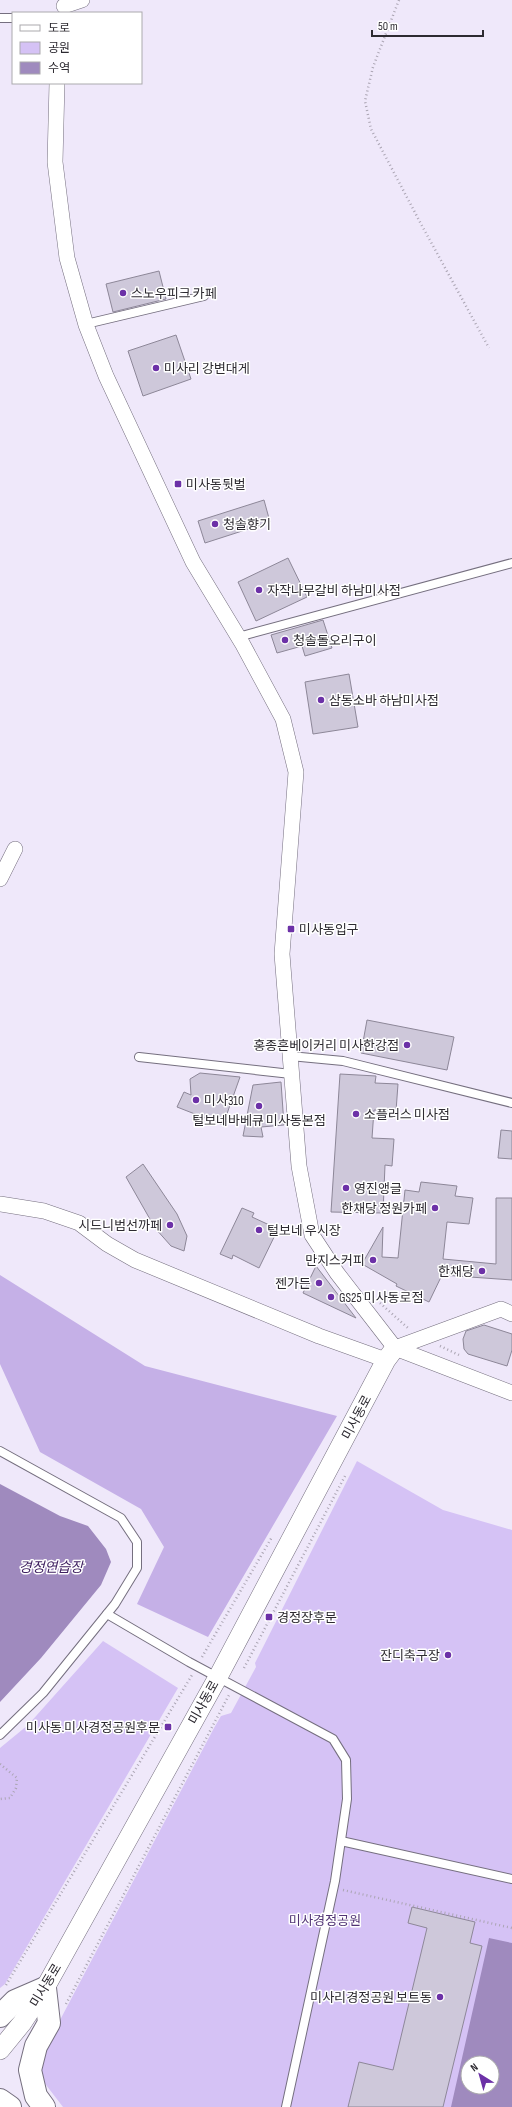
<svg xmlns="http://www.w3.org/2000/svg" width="512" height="2107" viewBox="0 0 512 2107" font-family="'Sofia Sans Condensed','Noto Sans KR',sans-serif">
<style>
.green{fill:#d5c2f5;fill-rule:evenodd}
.forest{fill:#c5b0e7}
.water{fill:#9f8abe;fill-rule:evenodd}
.building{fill:#cec8da;stroke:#8d8798}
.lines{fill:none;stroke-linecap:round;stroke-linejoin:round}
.service-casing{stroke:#756f7f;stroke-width:10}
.minor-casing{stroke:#756f7f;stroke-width:16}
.tertiary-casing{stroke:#756f7f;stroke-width:20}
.primary-casing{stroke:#756f7f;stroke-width:24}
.path{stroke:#aba5b3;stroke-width:2.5;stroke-dasharray:1 3;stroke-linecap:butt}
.service{stroke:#fff;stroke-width:8}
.minor{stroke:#fff;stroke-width:15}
.tertiary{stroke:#fff;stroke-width:19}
.primary{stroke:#fff;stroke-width:22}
.poi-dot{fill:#6c31a7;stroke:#fff;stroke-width:1.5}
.labels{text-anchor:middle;stroke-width:3;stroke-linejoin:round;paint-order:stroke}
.poi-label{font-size:13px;fill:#2d2a31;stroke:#fff;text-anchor:start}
.street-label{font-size:13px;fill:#2d2a31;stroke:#fff}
.park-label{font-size:13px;fill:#503374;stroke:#fff}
.water-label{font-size:14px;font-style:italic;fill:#402261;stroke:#fff}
</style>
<rect width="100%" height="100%" fill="#efe8fa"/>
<g class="green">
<path d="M 357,1461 L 443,1510 L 512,1530 L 512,2107 L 63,2107 L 43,2081 L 40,2058 L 214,1728 L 221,1716 L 231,1713 L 256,1667 L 255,1663 ZM 468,2063 L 492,2063 L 492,2087 L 468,2087 Z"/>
<path d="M 103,1641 L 178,1688 L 5,1984 L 0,1988 L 0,1748 L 28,1725 Z"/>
</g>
<path class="forest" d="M 0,1275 L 145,1366 L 337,1416 L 208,1637 L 137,1604 L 164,1547 L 141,1509 L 40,1452 L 0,1364 Z"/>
<g class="water">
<path d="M 0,1484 L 60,1516 L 88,1526 L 106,1549 L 111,1562 L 101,1585 L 41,1658 L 0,1702 Z"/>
<path d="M 489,1938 L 512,1943 L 512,2107 L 451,2107 ZM 468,2063 L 492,2063 L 492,2087 L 468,2087 Z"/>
</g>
<g class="building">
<path d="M 159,271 L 166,299 L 113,312 L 106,284 Z"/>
<path d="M 176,335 L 191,379 L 143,396 L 128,351 Z"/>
<path d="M 264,500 L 270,522 L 205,543 L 198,521 Z"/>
<path d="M 288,558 L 307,597 L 256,621 L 238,582 Z"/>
<path d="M 323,620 L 332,648 L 305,656 L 302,646 L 277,653 L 271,635 Z"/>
<path d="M 349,674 L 358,727 L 313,734 L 305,682 Z"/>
<path d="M 367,1020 L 454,1037 L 447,1070 L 361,1053 Z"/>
<path d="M 200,1073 L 240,1077 L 223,1125 L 177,1107 L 184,1092 L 191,1095 L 190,1079 Z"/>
<path d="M 340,1074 L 376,1076 L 375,1083 L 398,1084 L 396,1111 L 374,1110 L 372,1138 L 394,1139 L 392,1166 L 385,1165 L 383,1213 L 331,1212 Z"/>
<path d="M 281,1082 L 284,1125 L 261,1127 L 263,1137 L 243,1136 L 253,1085 Z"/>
<path d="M 501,1130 L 512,1131 L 512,1159 L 498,1158 Z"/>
<path d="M 143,1164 L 177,1214 L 187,1236 L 184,1251 L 171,1246 L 155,1228 L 126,1177 Z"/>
<path d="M 421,1182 L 457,1186 L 455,1196 L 473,1198 L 469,1224 L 447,1222 L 443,1259 L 496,1264 L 496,1198 L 512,1198 L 512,1280 L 442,1275 L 429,1302 L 396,1286 L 397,1284 L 362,1264 L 383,1227 L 382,1257 L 398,1258 L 405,1190 L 419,1192 Z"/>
<path d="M 242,1208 L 254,1213 L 252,1217 L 278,1229 L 259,1268 L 233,1255 L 232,1259 L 220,1254 Z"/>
<path d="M 316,1266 L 356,1318 L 303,1293 Z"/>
<path d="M 484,1325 L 512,1334 L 512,1350 L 507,1366 L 468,1354 L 464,1349 L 463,1339 L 466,1331 Z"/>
<path d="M 412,1907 L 475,1922 L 470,1943 L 482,1946 L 443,2107 L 348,2107 L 359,2062 L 393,2070 L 427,1928 L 408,1923 Z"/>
</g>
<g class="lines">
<g class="service-casing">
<g id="service">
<path d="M 0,18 L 13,18"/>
<path d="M 86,324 L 204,296"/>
<path d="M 238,637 L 512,563"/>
<path d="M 290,1056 L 343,1061 L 512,1103"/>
<path d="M 139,1057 L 291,1074"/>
<path d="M 0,1451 L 121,1518 L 137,1542 L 137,1568 L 115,1604 L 43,1693 L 0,1735"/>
<path d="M 107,1614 L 189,1662 L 333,1739 L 346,1760 L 347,1799 L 335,1881 L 286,2107"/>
<path d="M 341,1841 L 512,1879"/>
</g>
</g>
<g class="minor-casing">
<g id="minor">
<path d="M 64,6 L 82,0"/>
<path d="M 57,83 L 55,162 L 67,258 L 86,325 L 106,376 L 193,562 L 242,643 L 283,719 L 296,772 L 282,954 L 299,1166 L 312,1235 L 337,1273 L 395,1348 L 512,1393"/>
<path d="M 0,879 L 15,849"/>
<path d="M 0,1204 L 44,1211 L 79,1223 L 107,1244 L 135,1260 L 319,1336 L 386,1360"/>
<path d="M 395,1348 L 501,1309 L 512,1314"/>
</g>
</g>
<g class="tertiary-casing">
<path id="tertiary" d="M 0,2050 L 22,2023 L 45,1988 L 218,1677 L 386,1360 L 395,1348"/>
</g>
<g class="primary-casing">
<g id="primary">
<path d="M 0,2016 L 15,2001 L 45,1988 L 49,2023 L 36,2046 L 30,2070 L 36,2096 L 44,2107"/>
<path d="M 0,2100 L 10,2107"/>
</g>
</g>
<g class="path">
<path d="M 399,0 L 373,67 L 365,101 L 371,129 L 421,224 L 489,348"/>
<path d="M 380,1303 L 408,1328"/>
<path d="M 440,1346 L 459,1355"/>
<path d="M 202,1657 L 272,1537"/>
<path d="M 244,1668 L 345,1476"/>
<path d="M 0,1764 L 17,1778 L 16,1788 L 10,1798 L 0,1799"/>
<path d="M 343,1890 L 512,1928"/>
<path d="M 6,1985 L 192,1675"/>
<path d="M 66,2004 L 229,1695"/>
</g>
<use href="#service" class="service"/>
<use href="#minor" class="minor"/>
<use href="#tertiary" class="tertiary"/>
<use href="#primary" class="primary"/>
</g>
<g class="poi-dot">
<circle cx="123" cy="293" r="4"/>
<circle cx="156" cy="368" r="4"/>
<rect x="174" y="480" width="8" height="8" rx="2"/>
<circle cx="215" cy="524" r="4"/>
<circle cx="259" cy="590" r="4"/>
<circle cx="285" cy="640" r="4"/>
<circle cx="321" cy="700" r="4"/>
<rect x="287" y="925" width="8" height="8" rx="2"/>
<circle cx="407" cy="1045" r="4"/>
<circle cx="196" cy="1100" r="4"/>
<circle cx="259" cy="1106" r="4"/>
<circle cx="356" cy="1114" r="4"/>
<circle cx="346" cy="1188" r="4"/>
<circle cx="435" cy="1208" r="4"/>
<circle cx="170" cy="1225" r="4"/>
<circle cx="259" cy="1230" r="4"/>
<circle cx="373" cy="1260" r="4"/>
<circle cx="482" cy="1271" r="4"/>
<circle cx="319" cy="1283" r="4"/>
<circle cx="331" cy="1297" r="4"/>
<rect x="265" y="1613" width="8" height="8" rx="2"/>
<circle cx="448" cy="1655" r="4"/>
<rect x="164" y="1723" width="8" height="8" rx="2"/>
<circle cx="440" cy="1997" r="4"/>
</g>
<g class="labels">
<g class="poi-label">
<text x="131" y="298">스노우피크 카페</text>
<text x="164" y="373">미사리 강변대게</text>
<text x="186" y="489">미사동뒷벌</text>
<text x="223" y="529">청솔향기</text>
<text x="267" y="595">자작나무갈비 하남미사점</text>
<text x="293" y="645">청솔돌오리구이</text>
<text x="329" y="705">삼동소바 하남미사점</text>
<text x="299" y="934">미사동입구</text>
<text x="399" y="1050" text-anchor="end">홍종흔베이커리 미사한강점</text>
<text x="204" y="1105">미사310</text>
<text x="364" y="1119">소플러스 미사점</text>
<text x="259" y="1125" text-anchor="middle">털보네바베큐 미사동본점</text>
<text x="354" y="1193">영진앵글</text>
<text x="427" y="1213" text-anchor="end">한채당 정원카페</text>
<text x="162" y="1230" text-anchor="end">시드니범선까페</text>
<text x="267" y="1235">털보네 우시장</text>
<text x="365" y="1265" text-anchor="end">만지스커피</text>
<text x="474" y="1276" text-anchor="end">한채당</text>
<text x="311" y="1288" text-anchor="end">젠가든</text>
<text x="339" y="1302">GS25 미사동로점</text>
<text x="277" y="1622">경정장후문</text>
<text x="440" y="1660" text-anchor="end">잔디축구장</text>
<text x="160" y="1732" text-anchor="end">미사동.미사경정공원후문</text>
<text x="432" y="2002" text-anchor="end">미사리경정공원 보트동</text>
</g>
<g class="street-label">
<text transform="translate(356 1417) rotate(-62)" y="5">미사동로</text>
<text transform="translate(203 1702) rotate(-61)" y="5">미사동로</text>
<text transform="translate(45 1985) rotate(-59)" y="5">미사동로</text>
</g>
<g class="park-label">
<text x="325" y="1925">미사경정공원</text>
</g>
<g class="water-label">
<text x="51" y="1572">경정연습장</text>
</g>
</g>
<rect x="12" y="12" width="130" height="72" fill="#ffffff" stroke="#abaaad"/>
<rect x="20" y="25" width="20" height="6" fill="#ffffff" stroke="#abaaad"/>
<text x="48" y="32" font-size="12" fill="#2d2a31">도로</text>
<rect x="20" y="42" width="20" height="12" fill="#d5c2f5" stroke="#abaaad"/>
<text x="48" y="52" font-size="12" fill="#2d2a31">공원</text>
<rect x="20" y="62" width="20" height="12" fill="#9f8abe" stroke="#abaaad"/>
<text x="48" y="72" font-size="12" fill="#2d2a31">수역</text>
<g transform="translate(480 2075) rotate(323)"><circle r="19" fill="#ffffff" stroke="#abaaad"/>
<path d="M0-3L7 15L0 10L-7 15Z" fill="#6c31a7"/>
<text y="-6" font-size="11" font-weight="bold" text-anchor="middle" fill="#2d2a31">N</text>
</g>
<path d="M372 30v6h111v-6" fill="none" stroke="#2d2a31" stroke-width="2"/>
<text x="378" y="30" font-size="12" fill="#2d2a31" stroke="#ffffff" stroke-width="3" paint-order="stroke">50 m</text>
</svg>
